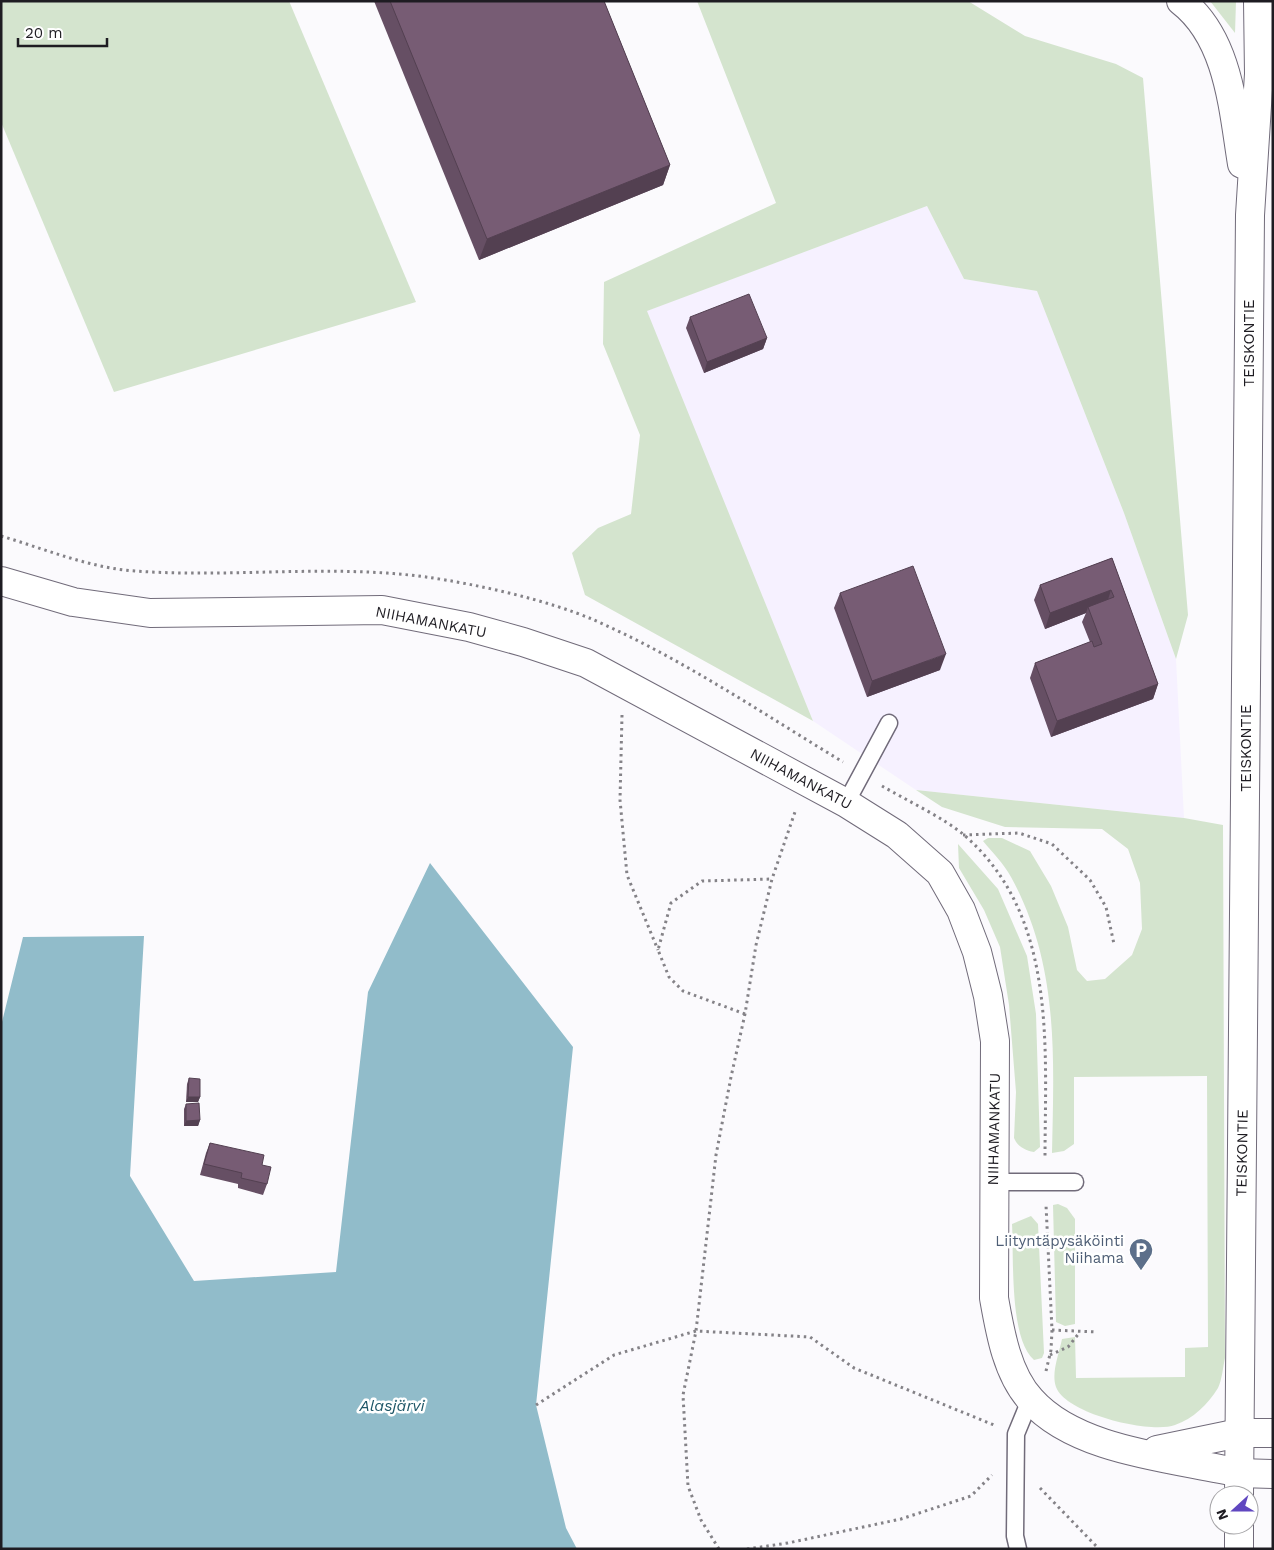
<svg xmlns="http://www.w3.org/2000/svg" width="1274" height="1550" viewBox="0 0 1274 1550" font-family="'Work Sans',sans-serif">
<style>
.built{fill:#f6f1ff}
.green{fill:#d4e4ce}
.water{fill:#91bcca}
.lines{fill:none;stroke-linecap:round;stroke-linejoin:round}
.lane-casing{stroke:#716b7a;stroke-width:19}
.street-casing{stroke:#716b7a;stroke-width:30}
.primary-casing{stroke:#716b7a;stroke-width:30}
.highway-casing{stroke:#716b7a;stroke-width:30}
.path{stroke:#848287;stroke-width:3;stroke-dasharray:2.5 4;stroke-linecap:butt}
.lane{stroke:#fff;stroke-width:16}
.street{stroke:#fff;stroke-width:28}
.primary{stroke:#fff;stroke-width:28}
.highway{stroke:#fff;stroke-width:28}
.wall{fill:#664f64}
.shaded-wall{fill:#534051}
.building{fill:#775c74;stroke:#534051}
.labels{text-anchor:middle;stroke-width:5;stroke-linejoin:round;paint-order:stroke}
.street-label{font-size:15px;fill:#1e1c22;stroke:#fff}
.service-label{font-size:15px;fill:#4e5e75;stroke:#fff;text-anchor:end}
.water-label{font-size:16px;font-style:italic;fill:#1d5667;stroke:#fff}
</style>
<rect width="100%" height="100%" fill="#fbfafd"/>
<path class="built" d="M 927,206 L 964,279 L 1037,291 L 1124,513 L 1176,659 L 1184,818 L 916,790 L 813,721 L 646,311 Z"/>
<g class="green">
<path d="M 1,1 L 289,1 L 416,302 L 114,392 L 1,122 Z"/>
<path d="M 697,1 L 968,1 L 1025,36 L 1116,64 L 1143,78 L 1188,615 L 1176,659 L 1124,513 L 1037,291 L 964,279 L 927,206 L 647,311 L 813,721 L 585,595 L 572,553 L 598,528 L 631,514 L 640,435 L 603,344 L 604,282 L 776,203 Z"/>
<path d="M 1210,1 L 1236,1 L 1235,33 Z"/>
<path d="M 916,790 L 1184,818 L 1223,825 L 1225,1358 C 1223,1367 1222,1380 1218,1388 C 1208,1404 1193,1419 1175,1425 C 1150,1434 1066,1414 1056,1387 C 1051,1373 1059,1354 1062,1339 L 1075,1337 L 1076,1378 L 1185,1377 L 1185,1348 L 1208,1347 L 1207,1076 L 1074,1077 L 1074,1144 L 1064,1151 L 1052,1153 C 1054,1055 1059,965 1011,877 C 1004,864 992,852 983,841 L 988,838 L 1002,838 L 1030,851 L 1051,886 L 1068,927 L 1077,970 L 1087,981 L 1105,979 L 1132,955 L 1142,929 L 1140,883 L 1128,849 L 1102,829 L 1005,827 L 942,807 Z"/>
<path d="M 958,844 L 998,889 L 1027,956 L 1036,1014 L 1040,1147 L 1034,1152 C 1025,1150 1018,1147 1014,1138 L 1016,1092 L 1009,1005 L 1000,947 L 984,910 L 959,868 Z"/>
<path d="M 1058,1204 L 1067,1208 L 1075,1219 L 1075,1324 L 1065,1326 L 1056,1322 L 1053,1205 Z"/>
<path d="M 1031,1216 L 1038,1224 L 1044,1353 L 1042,1358 L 1034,1360 C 1009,1338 1014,1258 1012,1224 Z"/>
</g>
<path class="water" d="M 430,863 L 573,1047 L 536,1405 L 566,1528 L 577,1549 L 1,1549 L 1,1026 L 23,937 L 144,936 L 130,1176 L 194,1281 L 336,1272 L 368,992 Z"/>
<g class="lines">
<g class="lane-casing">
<g id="lane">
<path d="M 846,803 L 889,723"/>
<path d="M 994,1182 L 1075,1182"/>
<path d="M 1018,1549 L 1015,1536 L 1016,1434 L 1030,1400"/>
</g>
</g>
<g class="street-casing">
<g id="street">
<path d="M 1,581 L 73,602 L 150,613 L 382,610 L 469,627 L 523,642 L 586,663 L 846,803 L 897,835 L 940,873 L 961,910 L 977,952 L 988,996 L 995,1041 L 994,1298 C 1000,1332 1007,1374 1031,1400 C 1077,1452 1175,1458 1239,1473"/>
<path d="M 1157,1450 L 1239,1433"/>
</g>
</g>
<g class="primary-casing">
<g id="primary">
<path d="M 1239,1433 L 1273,1433"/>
<path d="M 1239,1473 L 1273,1474"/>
</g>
</g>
<g class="highway-casing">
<g id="highway">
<path d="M 1181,1 C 1229,38 1233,109 1242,164"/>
<path d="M 1239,1495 L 1250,215 L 1259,74 L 1258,1"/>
<path d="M 1239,1549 L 1239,1525"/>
</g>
</g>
<g class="path">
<path d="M 1,536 C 45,549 90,568 135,571 C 232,578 330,564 426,577 C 476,584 548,600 594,620 C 681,658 762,713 843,762"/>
<path d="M 622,715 L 620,800 L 627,875 L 658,950"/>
<path d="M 882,786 C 906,800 944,818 964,835 C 1058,916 1045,1048 1045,1159"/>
<path d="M 963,835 L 1019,833 L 1052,844 L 1090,880 L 1106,907 L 1114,944"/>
<path d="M 745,1014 L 683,991 L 669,977 L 658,950 L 671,903 L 702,881 L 772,879"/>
<path d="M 1052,1330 L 1097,1332"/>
<path d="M 1050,1355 L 1068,1347 L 1080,1332"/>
<path d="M 1046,1371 L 1051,1350 L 1052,1330 L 1046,1205"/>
<path d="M 536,1405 L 614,1355 L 696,1331 L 810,1337 L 854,1368 L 994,1425"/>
<path d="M 1040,1488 L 1099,1549"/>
<path d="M 719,1549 L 701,1520 L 688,1486 L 683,1395 L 696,1331 L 716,1155 L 731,1077 L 745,1014 L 756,945 L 772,879 L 796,809"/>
<path d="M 747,1549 L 788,1543 L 901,1519 L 971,1496 L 992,1475"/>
</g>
<use href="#lane" class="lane"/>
<use href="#street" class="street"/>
<use href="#primary" class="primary"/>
<use href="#highway" class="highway"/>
</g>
<g class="wall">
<path d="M 374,1 L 604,1 L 670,165 L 663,185 L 479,260 Z"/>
<path d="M 690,317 L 767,338 L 763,349 L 704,373 L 686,328 Z"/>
<path d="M 1112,558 L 1158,684 L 1153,699 L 1051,737 L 1030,678 L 1035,663 L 1090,642 L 1082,622 L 1086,613 L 1045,629 L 1034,600 L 1040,585 Z"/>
<path d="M 840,593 L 940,670 L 867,697 L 834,608 Z"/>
<path d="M 189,1078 L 200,1097 L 198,1102 L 186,1102 L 187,1084 Z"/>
<path d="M 186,1104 L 200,1120 L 198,1126 L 184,1126 L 184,1109 Z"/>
<path d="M 210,1143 L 262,1165 L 267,1184 L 263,1195 L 238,1188 L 238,1184 L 200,1175 L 206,1153 Z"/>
</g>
<g class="shaded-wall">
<path d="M 670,165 L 663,185 L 479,260 L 487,239 Z"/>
<path d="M 767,338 L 763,349 L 704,373 L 707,362 Z"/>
<path d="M 1111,590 L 1106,606 L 1088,607 L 1086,613 L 1045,629 L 1050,613 Z"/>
<path d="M 946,654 L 940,670 L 867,697 L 872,681 Z"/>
<path d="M 1158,684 L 1153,699 L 1051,737 L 1057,721 Z"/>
<path d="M 188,1097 L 200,1097 L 198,1102 L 186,1102 Z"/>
<path d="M 200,1120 L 198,1126 L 184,1126 L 186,1121 Z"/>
</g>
<g class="building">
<path d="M 390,1 L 604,1 L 670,165 L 487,239 Z"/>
<path d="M 749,294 L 767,338 L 707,362 L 690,317 Z"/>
<path d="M 1112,558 L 1158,684 L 1057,721 L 1035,663 L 1092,641 L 1094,647 L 1102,644 L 1088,607 L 1114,597 L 1111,590 L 1050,613 L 1040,585 Z"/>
<path d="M 913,566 L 946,654 L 872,681 L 840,593 Z"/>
<path d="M 189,1078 L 200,1079 L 200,1097 L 188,1097 Z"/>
<path d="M 199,1103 L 200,1120 L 186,1121 L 186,1104 Z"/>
<path d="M 210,1143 L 264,1155 L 262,1165 L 271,1167 L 267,1184 L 241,1178 L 242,1173 L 204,1164 Z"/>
</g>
<defs>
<g id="parking-pin" transform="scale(1.25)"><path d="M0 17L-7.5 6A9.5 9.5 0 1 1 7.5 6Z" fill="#5c6f8a" stroke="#fff"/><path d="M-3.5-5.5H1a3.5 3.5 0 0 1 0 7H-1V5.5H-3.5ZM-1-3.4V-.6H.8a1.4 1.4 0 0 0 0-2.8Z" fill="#fff"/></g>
</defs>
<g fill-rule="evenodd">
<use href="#parking-pin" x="1141" y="1250"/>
</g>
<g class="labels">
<g class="street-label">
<text transform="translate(1249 343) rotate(-90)" y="5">TEISKONTIE</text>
<text transform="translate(431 622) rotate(11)" y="5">NIIHAMANKATU</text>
<text transform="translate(1246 748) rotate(-90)" y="5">TEISKONTIE</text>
<text transform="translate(801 779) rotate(28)" y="5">NIIHAMANKATU</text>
<text transform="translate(994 1129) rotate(-89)" y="5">NIIHAMANKATU</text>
<text transform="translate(1242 1153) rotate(-89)" y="5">TEISKONTIE</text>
</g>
<g class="service-label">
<text x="1124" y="1246">Liityntäpysäköinti<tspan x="1124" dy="17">Niihama</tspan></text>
</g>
<g class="water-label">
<text x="392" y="1411">Alasjärvi</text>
</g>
</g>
<rect width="1274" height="1550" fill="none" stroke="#1e1c22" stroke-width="5"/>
<g transform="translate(1234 1510) rotate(249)"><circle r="24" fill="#ffffff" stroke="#a5a4a7"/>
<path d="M0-4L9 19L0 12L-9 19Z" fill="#6047c0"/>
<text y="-8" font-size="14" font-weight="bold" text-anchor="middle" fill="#1e1c22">N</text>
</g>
<path d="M18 38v8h89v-8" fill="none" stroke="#1e1c22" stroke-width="2.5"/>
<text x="25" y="38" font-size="15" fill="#1e1c22" stroke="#ffffff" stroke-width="4" paint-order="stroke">20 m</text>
</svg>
